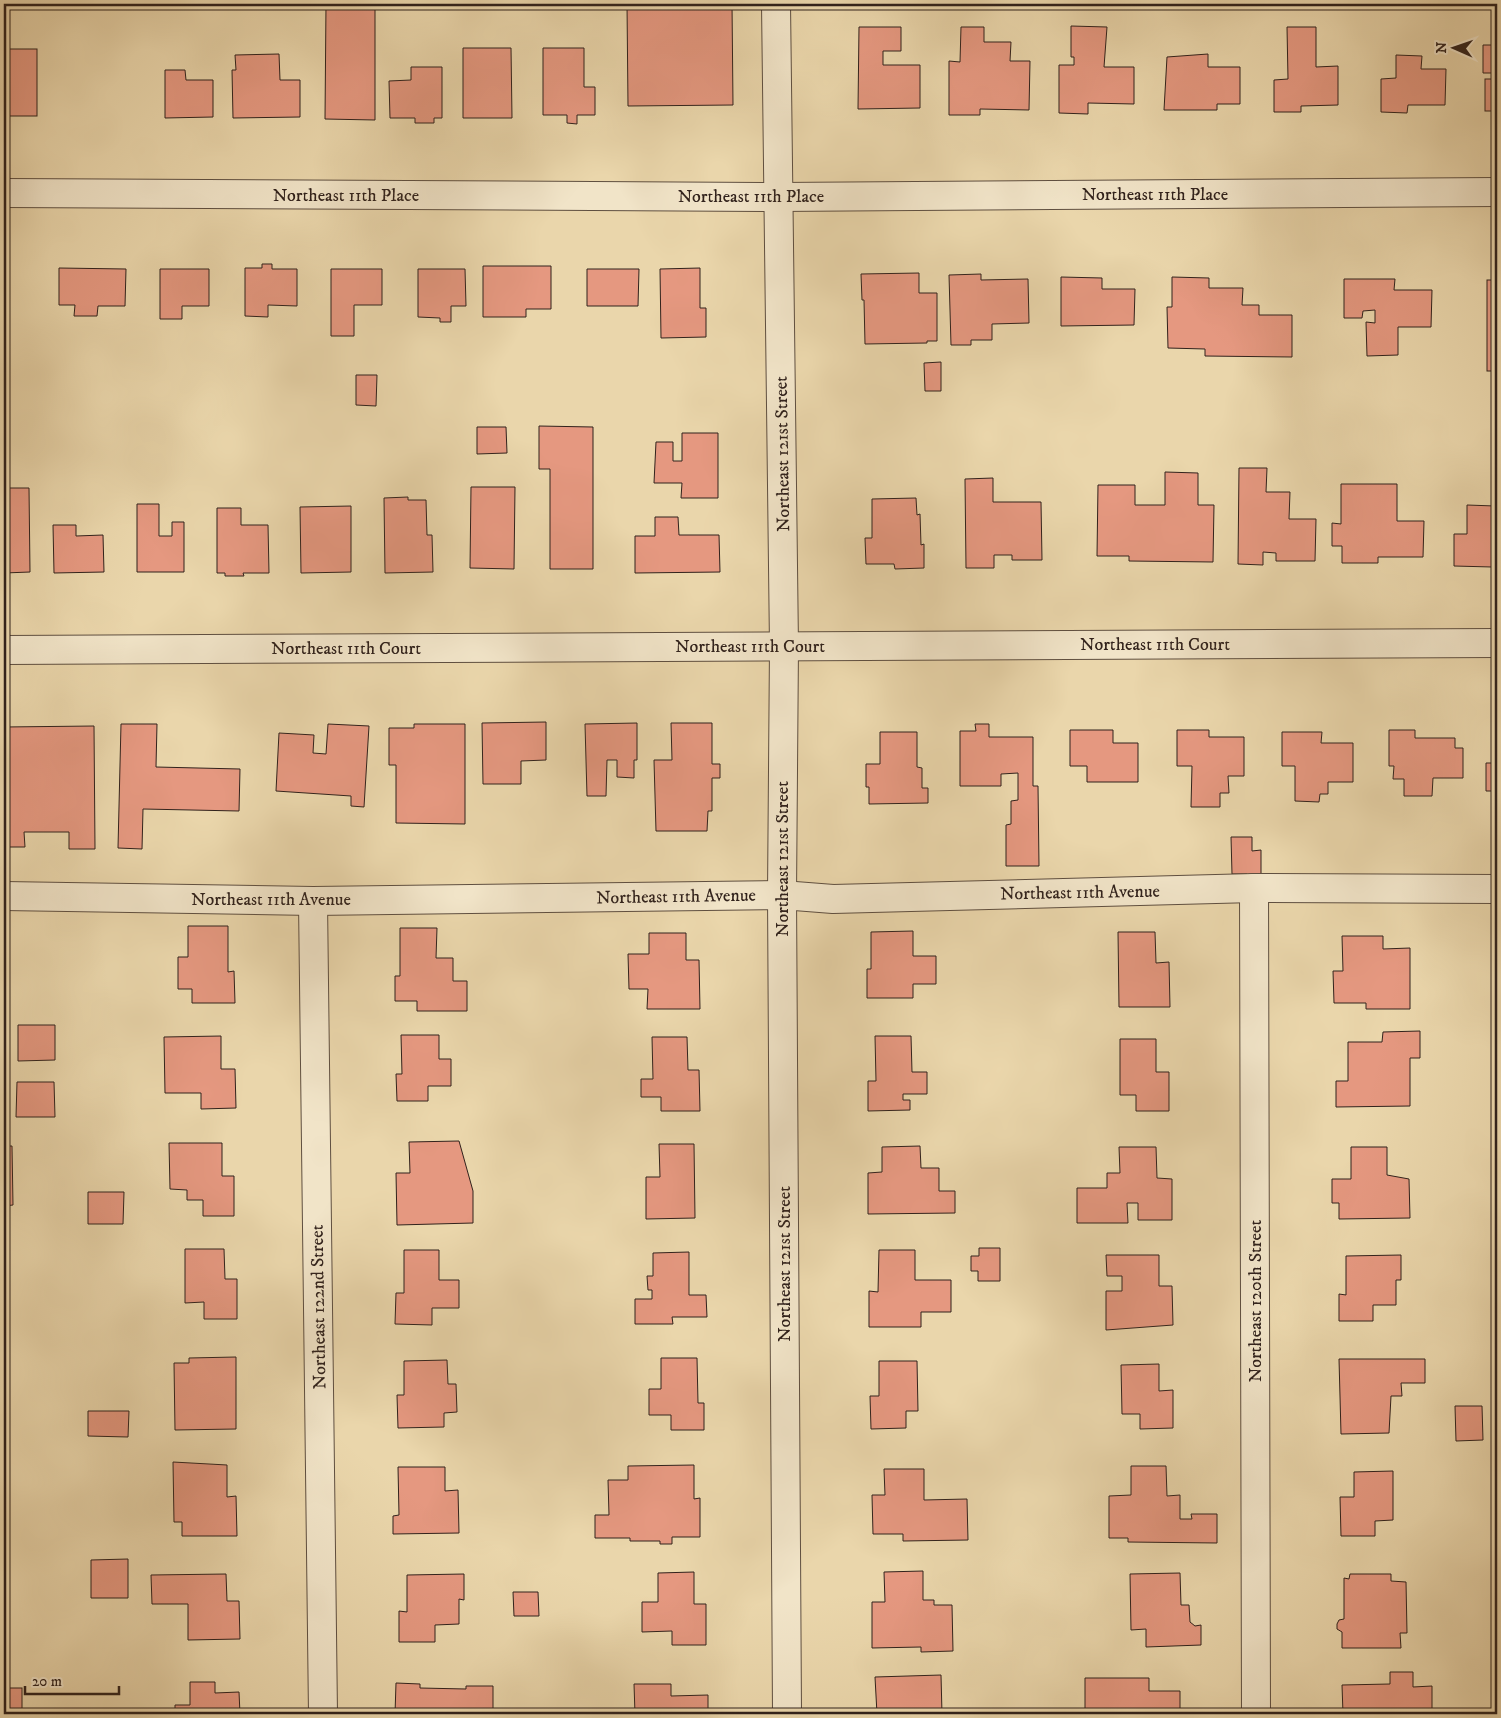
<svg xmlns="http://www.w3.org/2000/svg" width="1501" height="1718" viewBox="0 0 1501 1718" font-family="'IM FELL DW Pica',serif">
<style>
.building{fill:#e59880;stroke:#31221c}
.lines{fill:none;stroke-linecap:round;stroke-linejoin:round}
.street-casing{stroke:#5f4f40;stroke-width:30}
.street{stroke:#f1e4c8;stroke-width:28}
.labels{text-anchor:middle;stroke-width:5;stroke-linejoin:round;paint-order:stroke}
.street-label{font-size:18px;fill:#31221c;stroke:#f1e4c8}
</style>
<rect width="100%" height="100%" fill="#ead6ab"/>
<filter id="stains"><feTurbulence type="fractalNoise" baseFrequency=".004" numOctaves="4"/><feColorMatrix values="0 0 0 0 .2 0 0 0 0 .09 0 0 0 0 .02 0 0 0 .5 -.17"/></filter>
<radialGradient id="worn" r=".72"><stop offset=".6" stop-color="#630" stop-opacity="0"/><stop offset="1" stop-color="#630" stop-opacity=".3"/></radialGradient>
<g class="building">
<path d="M 326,4 L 375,4 L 375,120 L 325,119 Z"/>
<path d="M 627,4 L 732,4 L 733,105 L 628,106 Z"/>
<path d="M 1071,26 L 1107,27 L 1104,67 L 1134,67 L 1134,104 L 1088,103 L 1088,114 L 1059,113 L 1059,65 L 1074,65 L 1074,57 L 1071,57 Z"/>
<path d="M 859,27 L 901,27 L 901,51 L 883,51 L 883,65 L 920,65 L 920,108 L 858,109 Z"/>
<path d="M 961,27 L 984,27 L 984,42 L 1011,42 L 1010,61 L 1030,61 L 1029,110 L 980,109 L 980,115 L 949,115 L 949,61 L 960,62 Z"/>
<path d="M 1287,27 L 1316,27 L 1316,67 L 1338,66 L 1338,105 L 1301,106 L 1301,112 L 1274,112 L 1274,80 L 1288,79 Z"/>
<path d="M 1495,34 L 1497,34 L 1497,73 L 1483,73 L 1483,45 L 1495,45 Z"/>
<path d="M 463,48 L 511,48 L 512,118 L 463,118 Z"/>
<path d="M 543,48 L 584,48 L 584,87 L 595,87 L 595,115 L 577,115 L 577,124 L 567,123 L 567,115 L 543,115 Z"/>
<rect x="4" y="49" width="33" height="67"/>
<path d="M 279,54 L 280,80 L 300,80 L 300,117 L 233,118 L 232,70 L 236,70 L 235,55 Z"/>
<path d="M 1208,54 L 1208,67 L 1240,67 L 1240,104 L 1217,104 L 1217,110 L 1164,110 L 1167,57 Z"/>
<path d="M 1396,55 L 1422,56 L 1421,69 L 1446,69 L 1445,105 L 1408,105 L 1407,113 L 1381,112 L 1381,79 L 1396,78 Z"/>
<path d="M 411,67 L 442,67 L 442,118 L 434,118 L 434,123 L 415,123 L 415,118 L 390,118 L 389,81 L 411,80 Z"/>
<path d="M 165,70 L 185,70 L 186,80 L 213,80 L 213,117 L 165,118 Z"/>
<rect x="1485" y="79" width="12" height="32"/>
<path d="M 262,264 L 272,264 L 272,269 L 297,269 L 297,306 L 268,305 L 268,317 L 245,316 L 245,268 L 262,268 Z"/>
<path d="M 483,266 L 551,266 L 551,309 L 526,309 L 526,317 L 483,317 Z"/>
<path d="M 59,268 L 126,269 L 125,306 L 98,306 L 97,316 L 74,316 L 75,305 L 59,305 Z"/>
<path d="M 700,268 L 700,308 L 706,308 L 706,337 L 661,338 L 660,269 Z"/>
<path d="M 160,269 L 209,269 L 209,306 L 182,306 L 182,319 L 160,319 Z"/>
<path d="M 331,269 L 382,269 L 382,305 L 354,305 L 354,336 L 331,336 Z"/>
<path d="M 418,269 L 465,269 L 466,306 L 451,306 L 451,322 L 440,322 L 440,318 L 418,317 Z"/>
<path d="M 587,269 L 639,269 L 638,306 L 587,306 Z"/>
<path d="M 919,273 L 919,293 L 937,293 L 937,341 L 927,341 L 927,343 L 865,344 L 864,300 L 862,300 L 861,274 Z"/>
<path d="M 981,274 L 981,280 L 1028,279 L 1029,323 L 992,324 L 992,340 L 971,340 L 971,345 L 951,345 L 949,275 Z"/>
<path d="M 1061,277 L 1102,278 L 1102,289 L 1135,289 L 1134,325 L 1061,326 Z"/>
<path d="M 1172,277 L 1209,278 L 1209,288 L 1243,288 L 1242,305 L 1259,305 L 1259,315 L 1292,315 L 1292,357 L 1205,356 L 1205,349 L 1168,348 L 1167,307 L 1172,307 Z"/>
<path d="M 1344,279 L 1395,279 L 1394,290 L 1432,290 L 1431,327 L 1398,327 L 1398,355 L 1367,356 L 1366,322 L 1375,323 L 1375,310 L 1363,311 L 1362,318 L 1344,318 Z"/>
<rect x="1487" y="280" width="10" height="91"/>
<path d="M 941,362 L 941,391 L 925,391 L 924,363 Z"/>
<path d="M 356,375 L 377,375 L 376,406 L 356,405 Z"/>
<path d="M 539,426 L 593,427 L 593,569 L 550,569 L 550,469 L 539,469 Z"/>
<path d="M 477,427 L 506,427 L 507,453 L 477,454 Z"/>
<path d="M 682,433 L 718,433 L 718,498 L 681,498 L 682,483 L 654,483 L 656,442 L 673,442 L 673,461 L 682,461 Z"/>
<path d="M 1239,468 L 1267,468 L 1266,492 L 1290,492 L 1289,519 L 1316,519 L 1315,561 L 1276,561 L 1276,553 L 1263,552 L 1263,565 L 1238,564 Z"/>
<path d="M 1165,472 L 1198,473 L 1198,505 L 1214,505 L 1213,562 L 1129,561 L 1129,556 L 1097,556 L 1098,485 L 1135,485 L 1135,505 L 1165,505 Z"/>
<path d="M 993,478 L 993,502 L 1041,502 L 1042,560 L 1012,560 L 1012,555 L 994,555 L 994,568 L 966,568 L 965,479 Z"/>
<path d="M 1341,484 L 1397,484 L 1397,521 L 1424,521 L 1423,557 L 1378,557 L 1378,563 L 1342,563 L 1342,546 L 1332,546 L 1332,523 L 1341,524 Z"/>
<path d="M 471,487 L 515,487 L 514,569 L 470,568 Z"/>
<path d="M 4,488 L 29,488 L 30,572 L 4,573 Z"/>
<path d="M 408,497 L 408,500 L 426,500 L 427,535 L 432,535 L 433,572 L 385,573 L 384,498 Z"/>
<path d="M 916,498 L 917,515 L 920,514 L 921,545 L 924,544 L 924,568 L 895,569 L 894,564 L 866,564 L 865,538 L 872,538 L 872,499 Z"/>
<path d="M 137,504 L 159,504 L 159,536 L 172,536 L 172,522 L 184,522 L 184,572 L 137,572 Z"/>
<path d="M 1467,505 L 1495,506 L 1497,561 L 1492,561 L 1492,567 L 1454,566 L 1454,534 L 1467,534 Z"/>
<path d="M 351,506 L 351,572 L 301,573 L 300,507 Z"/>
<path d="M 217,508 L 241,508 L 241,525 L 268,525 L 269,573 L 243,573 L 244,576 L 225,576 L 225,573 L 217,573 Z"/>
<path d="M 655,517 L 678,517 L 679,535 L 719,535 L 720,572 L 635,573 L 635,536 L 655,536 Z"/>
<path d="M 53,525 L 76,525 L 76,536 L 103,535 L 104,572 L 54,573 Z"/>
<path d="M 546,722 L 546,760 L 521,761 L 521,784 L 483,784 L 482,723 Z"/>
<path d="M 637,723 L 637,760 L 634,760 L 634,778 L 617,777 L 617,760 L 607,760 L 606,796 L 587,796 L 585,724 Z"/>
<path d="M 671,723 L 712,723 L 712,764 L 720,764 L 720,778 L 712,778 L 712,811 L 708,811 L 707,831 L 656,831 L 654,760 L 672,760 Z"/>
<path d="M 121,724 L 157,724 L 156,767 L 240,769 L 239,811 L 143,809 L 142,849 L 118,848 Z"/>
<path d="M 328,724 L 369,726 L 364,807 L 351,806 L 351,796 L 276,791 L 279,733 L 314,735 L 313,753 L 326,754 Z"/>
<path d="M 414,724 L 465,724 L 465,824 L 396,823 L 396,765 L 389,765 L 389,728 L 414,728 Z"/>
<path d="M 975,724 L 989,724 L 989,737 L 1033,737 L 1033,786 L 1038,786 L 1039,866 L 1006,866 L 1006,825 L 1011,824 L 1011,801 L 1018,800 L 1018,773 L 1001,774 L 1001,786 L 960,786 L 960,731 L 976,731 Z"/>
<path d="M 94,726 L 95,849 L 69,849 L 69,832 L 24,832 L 25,847 L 4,847 L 4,727 Z"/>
<path d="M 1070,730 L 1113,730 L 1113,743 L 1138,743 L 1138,782 L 1087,782 L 1087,766 L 1070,766 Z"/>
<path d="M 1177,730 L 1209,730 L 1209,737 L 1244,737 L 1244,776 L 1228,776 L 1229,793 L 1220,793 L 1220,807 L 1191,807 L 1192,766 L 1177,766 Z"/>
<path d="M 1389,730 L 1415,730 L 1415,738 L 1455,738 L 1455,748 L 1463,748 L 1463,778 L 1433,778 L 1432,796 L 1404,796 L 1404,779 L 1393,779 L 1394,766 L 1389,766 Z"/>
<path d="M 880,732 L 917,732 L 917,767 L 922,768 L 922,788 L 928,788 L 928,803 L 869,804 L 869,787 L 866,787 L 866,764 L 880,764 Z"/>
<path d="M 1282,732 L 1322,732 L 1321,743 L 1353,743 L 1353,782 L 1328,782 L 1328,794 L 1320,794 L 1319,802 L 1295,801 L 1295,766 L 1282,766 Z"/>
<path d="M 1495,733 L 1497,733 L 1497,791 L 1486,791 L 1486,763 L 1495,763 Z"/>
<path d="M 1231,837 L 1252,837 L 1252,851 L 1261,850 L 1261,879 L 1247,879 L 1247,874 L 1232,874 Z"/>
<path d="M 188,926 L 228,926 L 228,972 L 234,971 L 235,1003 L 192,1003 L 192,989 L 178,989 L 178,957 L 188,957 Z"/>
<path d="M 400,928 L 437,928 L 436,958 L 453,958 L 453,981 L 467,981 L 467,1011 L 417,1011 L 417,1001 L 395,1001 L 395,976 L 400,976 Z"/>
<path d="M 913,931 L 913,956 L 936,956 L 936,984 L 913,984 L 913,998 L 867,998 L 867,969 L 871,969 L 871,932 Z"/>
<path d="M 1118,932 L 1155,932 L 1156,963 L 1169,962 L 1170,1007 L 1119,1007 Z"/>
<path d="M 649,933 L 686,933 L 686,960 L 699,960 L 700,1009 L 647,1009 L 648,989 L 629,989 L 628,954 L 649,954 Z"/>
<path d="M 1342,936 L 1383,936 L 1383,949 L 1410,948 L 1410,1009 L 1366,1009 L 1366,1003 L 1334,1003 L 1333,971 L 1343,971 Z"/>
<path d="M 18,1025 L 55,1025 L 55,1060 L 18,1061 Z"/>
<path d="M 1420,1031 L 1420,1058 L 1410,1058 L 1410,1106 L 1336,1107 L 1336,1081 L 1348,1081 L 1348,1042 L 1382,1042 L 1383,1032 Z"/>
<path d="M 401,1035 L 439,1035 L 439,1059 L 451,1059 L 451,1086 L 428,1086 L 428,1101 L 397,1101 L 396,1074 L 402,1074 Z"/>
<path d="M 221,1036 L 221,1069 L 235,1069 L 236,1108 L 201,1109 L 201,1093 L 165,1093 L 164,1037 Z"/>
<path d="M 875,1036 L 911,1036 L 912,1072 L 927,1072 L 927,1094 L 903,1094 L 903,1100 L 910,1100 L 910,1110 L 868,1111 L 868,1081 L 876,1081 Z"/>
<path d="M 652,1037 L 687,1037 L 688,1070 L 699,1070 L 700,1111 L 661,1111 L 661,1097 L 641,1097 L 641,1079 L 653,1079 Z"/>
<path d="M 1120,1039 L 1156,1039 L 1156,1072 L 1169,1072 L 1169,1111 L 1136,1111 L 1136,1095 L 1120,1095 Z"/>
<path d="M 17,1082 L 54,1082 L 55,1117 L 16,1117 Z"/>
<path d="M 459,1141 L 473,1191 L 473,1223 L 397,1225 L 396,1173 L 410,1173 L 409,1142 Z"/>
<path d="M 169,1143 L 222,1143 L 222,1176 L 234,1176 L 234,1216 L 203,1216 L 203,1200 L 187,1200 L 187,1190 L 170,1189 Z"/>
<path d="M 659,1144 L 694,1144 L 695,1218 L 646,1219 L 646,1177 L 660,1177 Z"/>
<path d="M 4,1146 L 12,1146 L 13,1205 L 4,1206 Z"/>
<path d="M 920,1146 L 921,1168 L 939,1168 L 939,1191 L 955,1191 L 955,1213 L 868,1214 L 868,1173 L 882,1172 L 882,1147 Z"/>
<path d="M 1119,1147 L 1156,1147 L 1157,1178 L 1172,1179 L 1172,1220 L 1138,1220 L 1138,1203 L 1127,1203 L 1128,1223 L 1077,1223 L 1077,1188 L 1107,1188 L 1107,1173 L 1120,1173 Z"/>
<path d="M 1351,1147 L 1387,1147 L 1387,1175 L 1409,1179 L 1410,1218 L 1339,1219 L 1339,1203 L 1332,1203 L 1332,1179 L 1351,1179 Z"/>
<path d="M 88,1192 L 124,1192 L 123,1224 L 88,1224 Z"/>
<path d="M 979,1248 L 1000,1248 L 1000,1281 L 978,1281 L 978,1271 L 971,1271 L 971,1256 L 979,1256 Z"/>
<path d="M 185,1249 L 224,1249 L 225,1279 L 237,1279 L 237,1319 L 204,1319 L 204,1302 L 185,1303 Z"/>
<path d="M 404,1250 L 439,1250 L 439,1280 L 459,1280 L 459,1308 L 432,1308 L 432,1325 L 395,1324 L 396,1293 L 404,1293 Z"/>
<path d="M 879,1250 L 915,1250 L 915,1280 L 951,1280 L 951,1312 L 921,1312 L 921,1327 L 869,1327 L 869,1291 L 878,1292 Z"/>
<path d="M 689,1252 L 689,1295 L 706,1295 L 707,1317 L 672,1317 L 673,1324 L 635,1324 L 635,1299 L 652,1299 L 652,1290 L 648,1290 L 647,1276 L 653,1276 L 653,1253 Z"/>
<path d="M 1106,1255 L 1159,1255 L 1159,1286 L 1172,1286 L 1173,1325 L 1106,1330 L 1106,1291 L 1122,1291 L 1122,1276 L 1107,1276 Z"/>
<path d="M 1401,1255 L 1401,1280 L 1396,1280 L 1396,1305 L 1373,1305 L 1373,1321 L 1339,1321 L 1339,1294 L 1346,1295 L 1346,1256 Z"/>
<path d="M 236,1357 L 236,1429 L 175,1430 L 174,1363 L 189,1363 L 189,1358 Z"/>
<path d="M 661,1358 L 697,1358 L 698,1403 L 704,1403 L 704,1430 L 671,1430 L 671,1415 L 649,1415 L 649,1389 L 661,1389 Z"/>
<path d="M 1339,1359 L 1425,1359 L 1425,1383 L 1401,1383 L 1402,1396 L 1391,1396 L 1389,1433 L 1341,1434 Z"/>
<path d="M 447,1360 L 448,1384 L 456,1384 L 457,1412 L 444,1413 L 444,1427 L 398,1428 L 397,1395 L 404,1395 L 404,1361 Z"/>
<path d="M 879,1361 L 917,1361 L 918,1411 L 906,1411 L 906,1428 L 871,1429 L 870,1396 L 879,1396 Z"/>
<path d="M 1159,1364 L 1159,1391 L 1173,1390 L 1173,1428 L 1140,1429 L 1140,1414 L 1122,1414 L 1121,1365 Z"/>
<path d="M 1455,1406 L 1482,1406 L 1483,1440 L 1456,1441 Z"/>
<path d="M 88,1411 L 129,1411 L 128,1437 L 88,1436 Z"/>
<path d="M 173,1462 L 227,1465 L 227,1497 L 236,1496 L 237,1536 L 182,1536 L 182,1522 L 174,1522 Z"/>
<path d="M 694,1465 L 694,1499 L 700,1498 L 700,1537 L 672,1537 L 672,1544 L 660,1544 L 660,1541 L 630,1541 L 630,1538 L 595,1538 L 595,1515 L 609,1515 L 608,1480 L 628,1480 L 628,1466 Z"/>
<path d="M 1131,1466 L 1166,1466 L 1167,1496 L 1180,1495 L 1180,1519 L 1192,1519 L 1191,1514 L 1217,1514 L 1217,1543 L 1128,1542 L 1128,1538 L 1109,1538 L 1109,1496 L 1131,1495 Z"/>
<path d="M 398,1467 L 445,1467 L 445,1491 L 458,1490 L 459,1533 L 393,1534 L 393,1516 L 399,1515 Z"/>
<path d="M 884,1469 L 924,1469 L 924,1500 L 967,1499 L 968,1540 L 903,1541 L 903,1534 L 873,1534 L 872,1495 L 885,1495 Z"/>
<path d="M 1393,1471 L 1393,1520 L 1375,1521 L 1375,1536 L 1341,1536 L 1340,1497 L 1354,1497 L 1354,1472 Z"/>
<path d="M 128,1559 L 128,1598 L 91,1598 L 91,1560 Z"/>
<path d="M 923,1571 L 923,1600 L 934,1600 L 934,1605 L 952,1605 L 953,1651 L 921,1652 L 921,1647 L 872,1648 L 872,1602 L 885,1602 L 884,1572 Z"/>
<path d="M 694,1572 L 694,1604 L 706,1604 L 706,1645 L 672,1645 L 672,1631 L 642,1632 L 642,1602 L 658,1602 L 658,1573 Z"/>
<path d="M 1180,1573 L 1181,1605 L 1189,1605 L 1190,1622 L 1195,1626 L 1201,1625 L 1201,1645 L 1146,1647 L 1146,1629 L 1131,1630 L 1130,1574 Z"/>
<path d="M 226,1574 L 227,1601 L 239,1601 L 240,1639 L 188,1640 L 188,1604 L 152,1604 L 151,1575 Z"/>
<path d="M 464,1574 L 464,1600 L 459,1599 L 459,1624 L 435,1625 L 435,1642 L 399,1642 L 399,1611 L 407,1612 L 407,1575 Z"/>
<path d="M 1350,1574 L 1391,1574 L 1391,1581 L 1406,1582 L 1407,1633 L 1400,1633 L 1401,1648 L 1342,1648 L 1342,1632 L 1337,1629 L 1337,1624 L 1339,1620 L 1344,1619 L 1344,1578 L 1349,1579 Z"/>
<path d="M 513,1592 L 538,1592 L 539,1616 L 514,1616 Z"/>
<path d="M 4,1599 L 8,1599 L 9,1646 L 4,1646 Z"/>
<path d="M 1390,1672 L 1413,1672 L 1413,1687 L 1432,1686 L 1432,1714 L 1343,1714 L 1342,1685 L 1390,1684 Z"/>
<path d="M 941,1675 L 942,1714 L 877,1714 L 875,1677 Z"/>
<path d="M 1085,1678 L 1149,1678 L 1149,1691 L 1180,1691 L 1180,1714 L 1085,1714 Z"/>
<path d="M 190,1682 L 215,1682 L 215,1693 L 239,1692 L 240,1714 L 175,1714 L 175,1705 L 190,1705 Z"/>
<path d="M 396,1683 L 420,1684 L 420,1688 L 466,1689 L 466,1686 L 493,1686 L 493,1714 L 395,1714 Z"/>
<path d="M 634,1684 L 671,1684 L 671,1696 L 708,1695 L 708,1714 L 635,1714 Z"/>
<rect x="4" y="1688" width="18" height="26"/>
</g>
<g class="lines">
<g class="street-casing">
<g id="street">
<path d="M 776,4 L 784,646 L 782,895 L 787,1714"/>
<path d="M 4,193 L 779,197 L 1497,192"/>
<path d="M 4,650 L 1497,643"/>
<path d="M 1254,888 L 1256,1714"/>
<path d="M 4,896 L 313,901 L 782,895 L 833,899 L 1254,888 L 1497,889"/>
<path d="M 313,901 L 323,1714"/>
</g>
</g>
<use href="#street" class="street"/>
</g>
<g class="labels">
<g class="street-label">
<text x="1155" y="200">Northeast 11th Place</text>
<text x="346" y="201">Northeast 11th Place</text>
<text x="751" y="202">Northeast 11th Place</text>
<text transform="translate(782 454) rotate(-91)" y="6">Northeast 121st Street</text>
<text x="1155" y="650">Northeast 11th Court</text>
<text x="750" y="652">Northeast 11th Court</text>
<text x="346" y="654">Northeast 11th Court</text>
<text transform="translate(782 859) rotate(-90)" y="6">Northeast 121st Street</text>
<text transform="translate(1080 892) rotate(-1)" y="6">Northeast 11th Avenue</text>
<text transform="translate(676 896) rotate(-1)" y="6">Northeast 11th Avenue</text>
<text x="271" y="905">Northeast 11th Avenue</text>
<text transform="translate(784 1264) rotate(-90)" y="6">Northeast 121st Street</text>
<text transform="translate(1255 1301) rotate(-90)" y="6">Northeast 120th Street</text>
<text transform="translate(318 1307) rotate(-91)" y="6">Northeast 122nd Street</text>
</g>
</g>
<rect width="1501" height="1718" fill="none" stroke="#ead6ab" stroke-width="20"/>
<rect x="5" y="5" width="1491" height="1708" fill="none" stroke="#31221c" stroke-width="2.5"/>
<rect x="10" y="10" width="1481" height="1698" fill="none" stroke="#31221c"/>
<g transform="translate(1454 48) rotate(272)" stroke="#f1e4c8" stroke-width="4" paint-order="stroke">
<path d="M0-4L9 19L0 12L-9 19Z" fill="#31221c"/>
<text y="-8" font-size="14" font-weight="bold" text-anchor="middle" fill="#31221c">N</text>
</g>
<path d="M25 1686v8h94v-8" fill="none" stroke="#31221c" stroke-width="2.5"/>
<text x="32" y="1686" font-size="15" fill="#31221c" stroke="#f1e4c8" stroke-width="4" paint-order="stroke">20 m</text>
<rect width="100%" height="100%" filter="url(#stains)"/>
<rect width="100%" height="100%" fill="url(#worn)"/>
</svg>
